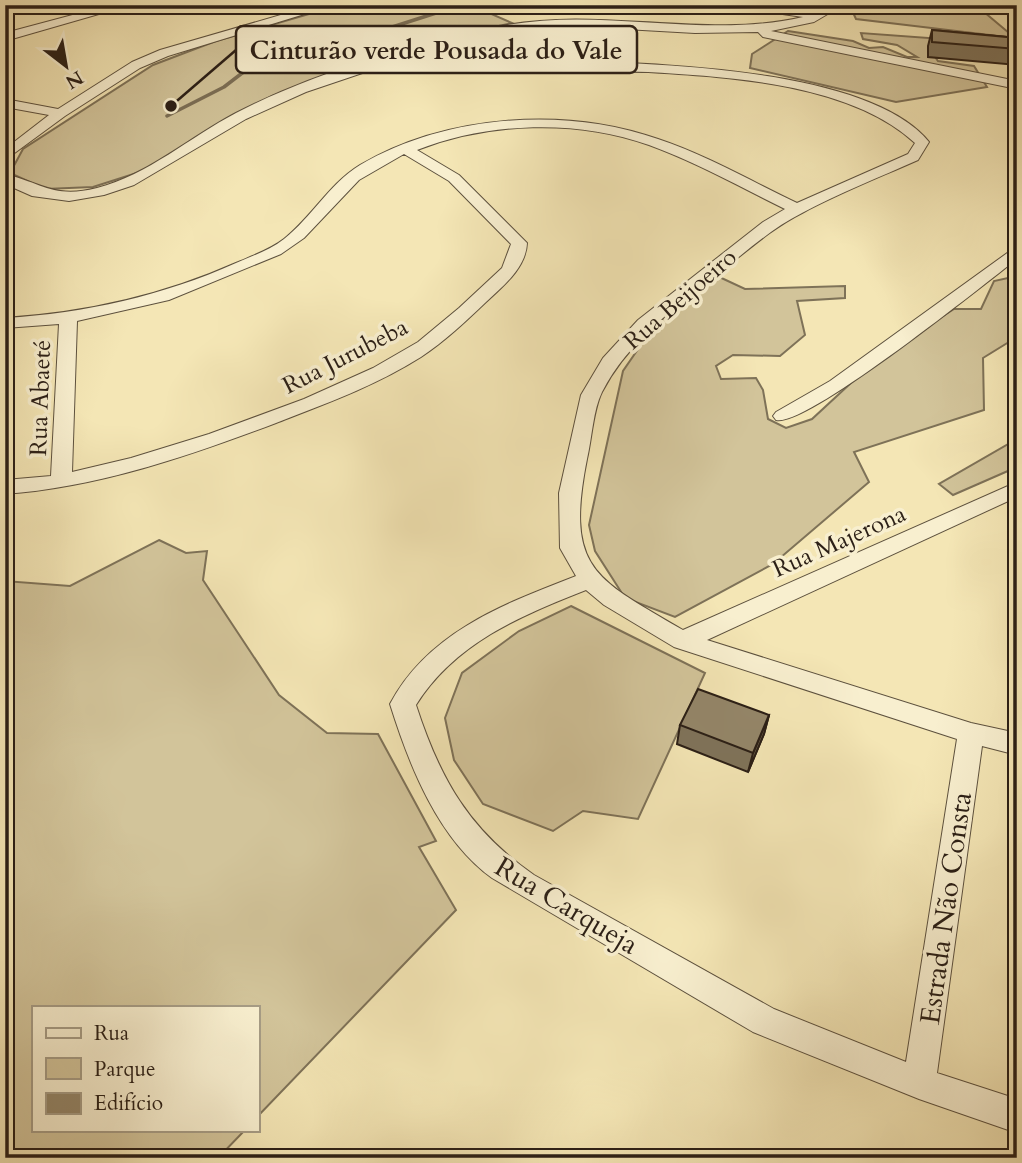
<svg xmlns="http://www.w3.org/2000/svg" width="1022" height="1163" viewBox="0 0 1022 1163" font-family="Cardo,serif">
<style>
.green{fill:#d2c49a;stroke:#7e7258;stroke-width:2}
.lines{fill:none;stroke-linecap:round;stroke-linejoin:round}
.stream{stroke:#7b6e55;stroke-width:3.5}
.minor-casing{stroke:#5d513e;stroke-width:2}
.minor{fill:#f8efcf;fill-rule:evenodd}
.wall{fill:#7f735a;stroke:#2b1f16;stroke-width:2}
.shaded-wall{fill:#685e4a;stroke:#2b1f16;stroke-width:2}
.building{fill:#948669;stroke:#2b1f16;stroke-width:2}
.labels{text-anchor:middle;stroke-width:7;stroke-linejoin:round;paint-order:stroke}
.street-label{font-size:24px;fill:#2b1f16;stroke:#f8efcf}
.near-street-label{font-size:28px;fill:#2b1f16;stroke:#f8efcf}
.leader{fill:none;stroke:#2b1f16;stroke-width:2.5}
.callout-dot{fill:#2b1f16;stroke:#f8efcf;stroke-width:2.5}
.callout{fill:#f8efcf;stroke:#2b1f16;stroke-width:2.5}
.callout-label{font-size:26px;text-anchor:middle;font-weight:bold;fill:#2b1f16}
</style>
<rect width="100%" height="100%" fill="#f4e6b5"/>
<filter id="stains"><feTurbulence type="fractalNoise" baseFrequency=".00286" numOctaves="4"/><feColorMatrix values="0 0 0 0 .2 0 0 0 0 .09 0 0 0 0 .02 0 0 0 .5 -.17"/></filter>
<radialGradient id="worn" r=".72"><stop offset=".6" stop-color="#630" stop-opacity="0"/><stop offset="1" stop-color="#630" stop-opacity=".3"/></radialGradient>
<g class="green">
<path d="M 340,5 L 483,5 L 489,13 L 512,23 L 457,35 L 391,55 L 272,96 L 143,171 L 93,187 L 45,189 L 10,173 L 23,149 L 153,65 L 216,41 Z"/>
<path d="M 850,6 L 984,12 L 1015,38 L 856,19 Z"/>
<path d="M 788,31 L 853,41 L 869,48 L 883,47 L 907,57 L 917,57 L 897,45 L 863,39 L 861,33 L 997,43 L 929,48 L 938,61 L 974,66 L 987,87 L 896,102 L 750,68 L 752,54 Z"/>
<path d="M 715,275 L 745,289 L 845,286 L 845,298 L 797,301 L 805,335 L 780,356 L 733,355 L 716,366 L 721,379 L 756,378 L 763,390 L 768,419 L 786,428 L 812,419 L 879,357 L 954,309 L 981,309 L 994,281 L 1017,276 L 1017,337 L 983,358 L 984,410 L 854,452 L 869,482 L 773,564 L 675,617 L 625,598 L 595,551 L 589,525 L 623,371 L 654,326 L 678,299 Z"/>
<path d="M 1017,439 L 1017,467 L 953,495 L 939,484 Z"/>
<path d="M 159,540 L 186,553 L 207,551 L 203,580 L 279,695 L 327,733 L 378,734 L 436,841 L 419,847 L 456,910 L 257,1117 L 257,1007 L 33,1007 L 33,1130 L 245,1130 L 218,1158 L 5,1158 L 5,581 L 70,586 Z"/>
<path d="M 571,606 L 705,673 L 638,819 L 583,811 L 553,831 L 483,804 L 454,760 L 445,718 L 462,673 L 519,631 Z"/>
</g>
<g class="lines">
<path class="stream" d="M 167,116 L 224,87 L 250,67 L 336,45 L 461,5"/>
<g class="minor-casing">
<g id="minor">
<path d="M 110,5 L 130,5 L 5,41 L 5,33 Z"/>
<path d="M 315,5 L 334,5 L 168,56 L 140,68 L 65,116 L 5,160 L 5,149 L 49,115 L 5,107 L 5,99 L 58,109 L 132,62 L 160,50 Z"/>
<path d="M 721,5 L 804,11 L 809,15 L 828,5 L 843,5 L 814,22 L 771,31 L 1017,81 L 1017,89 L 763,37 L 758,32 L 695,33 L 572,26 L 505,32 L 389,64 L 306,92 L 246,119 L 134,185 L 104,195 L 69,201 L 32,196 L 5,184 L 5,174 C 42,183 54,199 97,188 C 148,175 190,137 236,113 C 315,72 416,43 502,26 C 602,6 703,40 803,17 Z"/>
<path d="M 969,5 L 1017,7 L 1017,13 L 975,8 Z"/>
<path d="M 572,61 C 662,64 870,69 929,142 L 918,160 C 880,177 839,193 802,213 C 772,228 747,251 720,272 C 676,307 629,340 602,392 C 593,410 592,438 587,459 C 565,570 595,578 683,630 L 1017,482 L 1017,497 L 707,640 L 971,723 L 1017,733 L 1017,755 L 982,746 L 937,1073 L 1017,1099 L 1017,1133 L 919,1099 L 753,1032 L 492,878 C 438,839 409,765 390,704 C 428,632 504,604 576,576 L 560,548 L 559,493 L 581,395 L 603,358 L 638,320 L 763,222 L 785,209 C 740,187 696,162 649,145 C 577,119 488,122 417,150 L 459,175 L 527,243 C 526,268 503,286 486,302 C 465,322 445,341 421,357 C 377,385 325,404 276,423 C 189,456 99,487 5,494 L 5,480 L 51,476 L 59,324 L 5,328 L 5,318 C 86,313 162,296 236,263 C 252,256 270,250 284,239 C 312,217 329,184 360,165 C 445,115 564,106 658,139 C 706,155 751,181 797,203 L 908,154 L 915,143 C 851,84 732,77 648,72 C 622,71 593,73 568,68 L 566,65 ZM 404,154 L 449,181 L 511,244 L 502,268 L 459,308 L 418,342 L 373,368 L 304,399 L 209,434 L 131,458 L 72,472 L 77,321 L 169,300 L 281,254 L 304,238 L 359,180 ZM 586,590 L 604,605 L 674,647 L 957,739 L 906,1062 L 774,1009 L 534,875 C 469,830 440,779 416,705 C 455,643 520,616 586,590 Z"/>
<path d="M 1017,246 L 1017,259 C 983,285 806,428 776,420 L 773,416 L 776,412 L 830,381 Z"/>
</g>
</g>
<use href="#minor" class="minor"/>
</g>
<g class="wall">
<path d="M 932,30 L 1017,38 L 1017,65 L 928,57 L 928,46 Z"/>
<path d="M 769,715 L 764,734 L 748,772 L 677,744 L 680,725 Z"/>
</g>
<path class="shaded-wall" d="M 769,715 L 764,734 L 748,772 L 753,753 Z"/>
<g class="building">
<path d="M 932,30 L 1017,38 L 1017,49 L 932,42 Z"/>
<path d="M 698,689 L 769,715 L 753,753 L 680,725 Z"/>
</g>
<g class="labels">
<g class="street-label">
<text transform="translate(680 299) rotate(-41)" y="8">Rua Beijoeiro</text>
<text transform="translate(345 356) rotate(-27)" y="8">Rua Jurubeba</text>
<text transform="translate(40 398) rotate(-88)" y="8">Rua Abaeté</text>
<text transform="translate(839 541) rotate(-24)" y="8">Rua Majerona</text>
</g>
<g class="near-street-label">
<text transform="translate(567 905) rotate(31)" y="10">Rua Carqueja</text>
<text transform="translate(945 908) rotate(-82)" y="10">Estrada Não Consta</text>
</g>
</g>
<path class="leader" d="M171 106L236 50"/>
<circle class="callout-dot" cx="171" cy="106" r="7"/>
<rect class="callout" x="236" y="26" width="401" height="47" rx="7"/>
<g class="callout-label">
<text x="436" y="59">Cinturão verde Pousada do Vale</text>
</g>
<rect width="1022" height="1163" fill="none" stroke="#f4e6b5" stroke-width="28"/>
<rect x="7" y="7" width="1008" height="1149" fill="none" stroke="#2b1f16" stroke-width="3.5"/>
<rect x="14" y="14" width="994" height="1135" fill="none" stroke="#2b1f16" stroke-width="2"/>
<rect x="32" y="1006" width="228" height="126" fill="#f8efcf" stroke="#a69c85" stroke-width="2"/>
<rect x="46" y="1028" width="35" height="10" fill="#f8efcf" stroke="#a69c85" stroke-width="2"/>
<text x="94" y="1040" font-size="21" fill="#2b1f16">Rua</text>
<rect x="46" y="1058" width="35" height="21" fill="#d2c49a" stroke="#a69c85" stroke-width="2"/>
<text x="94" y="1076" font-size="21" fill="#2b1f16">Parque</text>
<rect x="46" y="1093" width="35" height="21" fill="#948669" stroke="#a69c85" stroke-width="2"/>
<text x="94" y="1110" font-size="21" fill="#2b1f16">Edifício</text>
<g transform="translate(66 66) rotate(149)" stroke="#f8efcf" stroke-width="5" paint-order="stroke">
<path d="M0-5L12 26L0 18L-12 26Z" fill="#2b1f16"/>
<text y="-10" font-size="19" font-weight="bold" text-anchor="middle" fill="#2b1f16">N</text>
</g>
<rect width="100%" height="100%" filter="url(#stains)"/>
<rect width="100%" height="100%" fill="url(#worn)"/>
</svg>
